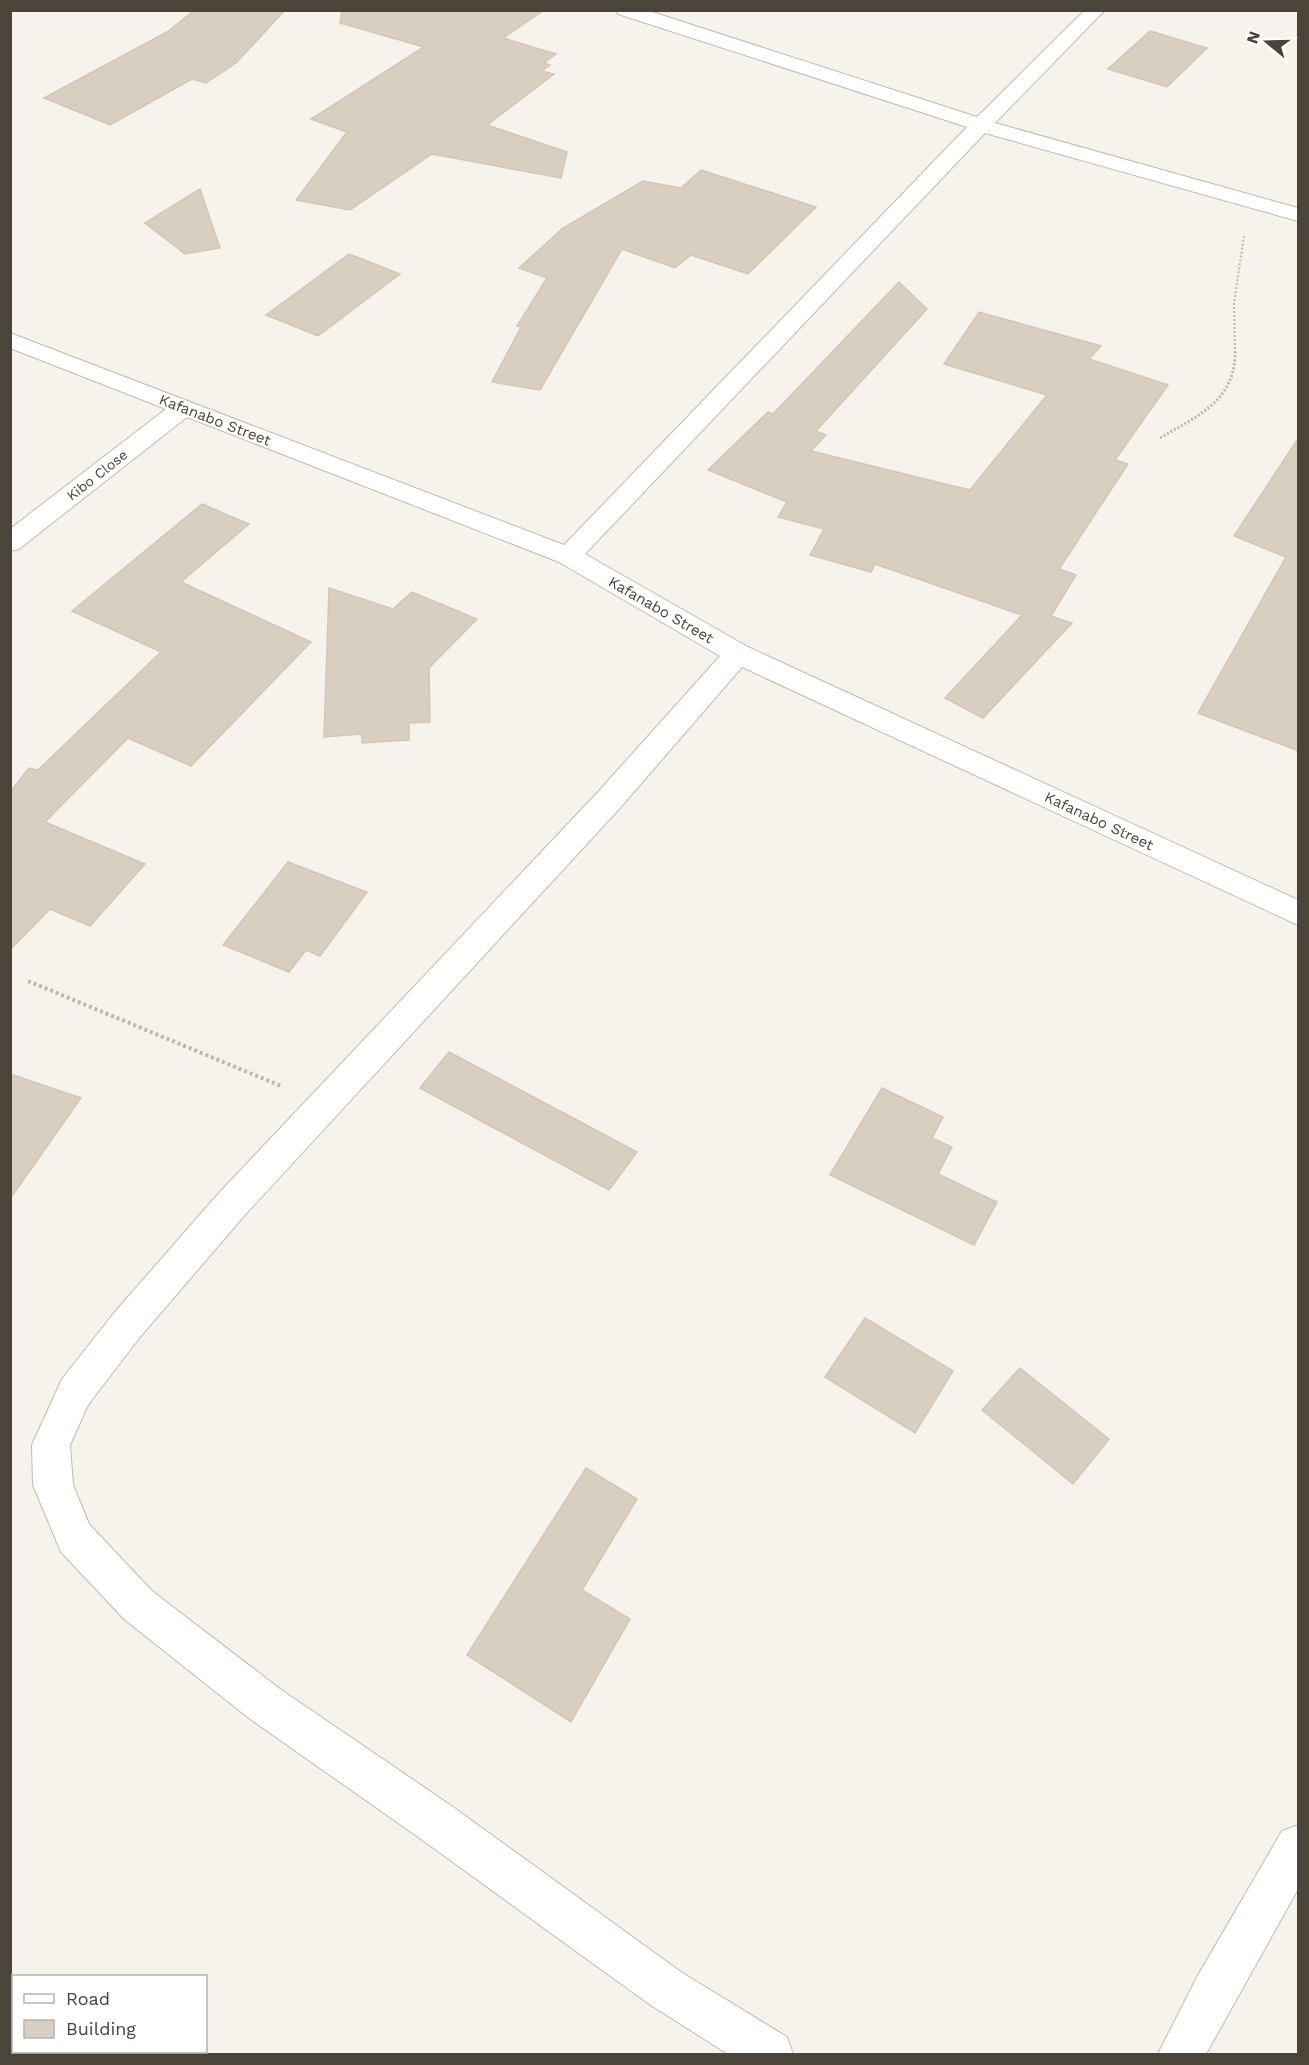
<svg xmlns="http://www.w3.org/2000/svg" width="1309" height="2065" viewBox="0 0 1309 2065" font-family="'Work Sans',sans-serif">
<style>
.building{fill:#d8cfc1;stroke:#d3c7b4;stroke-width:1.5}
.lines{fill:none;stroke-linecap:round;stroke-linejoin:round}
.street-casing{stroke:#c2bbae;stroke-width:2}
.path-far2{stroke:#c4b79f;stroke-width:2;stroke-dasharray:2 2;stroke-linecap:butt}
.path-far1{stroke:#c4b79f;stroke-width:3;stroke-dasharray:2 2;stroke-linecap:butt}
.path{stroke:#c4b79f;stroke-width:4;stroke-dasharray:3 3;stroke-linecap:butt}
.street{fill:#fff;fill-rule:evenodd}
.labels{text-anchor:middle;stroke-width:4.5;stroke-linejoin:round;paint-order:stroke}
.far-street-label{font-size:14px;fill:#4b4439;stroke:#fff}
.street-label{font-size:15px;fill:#4b4439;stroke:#fff}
</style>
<rect width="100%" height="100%" fill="#f6f3ec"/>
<g class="building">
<path d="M 195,10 L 285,10 L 236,63 L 206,83 L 192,79 L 110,125 L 44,98 L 167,32 Z"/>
<path d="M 342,10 L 544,10 L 503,38 L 556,54 L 544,63 L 550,65 L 542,71 L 554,74 L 487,125 L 567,152 L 561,178 L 432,154 L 350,210 L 296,200 L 347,132 L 311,119 L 424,47 L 340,23 Z"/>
<path d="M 1150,31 L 1207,48 L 1167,87 L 1108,69 Z"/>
<path d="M 701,170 L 816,207 L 748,274 L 691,255 L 675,268 L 622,249 L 540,390 L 492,382 L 521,327 L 517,326 L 547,278 L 519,268 L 563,228 L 643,181 L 681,188 Z"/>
<path d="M 200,189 L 220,248 L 185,254 L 145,223 Z"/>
<path d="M 349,254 L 400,274 L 318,336 L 266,315 Z"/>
<path d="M 899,282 L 927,309 L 816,431 L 826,435 L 811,451 L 970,490 L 1047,395 L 944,364 L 979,312 L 1101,346 L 1089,359 L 1168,385 L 1115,460 L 1128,464 L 1059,569 L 1076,575 L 1051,616 L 1072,623 L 983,718 L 945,698 L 1022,615 L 875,564 L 871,572 L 810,555 L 824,529 L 778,517 L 787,502 L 708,470 L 768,412 L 773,414 Z"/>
<path d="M 1299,437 L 1299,751 L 1198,713 L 1286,557 L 1234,536 Z"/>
<path d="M 202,504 L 249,524 L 181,582 L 311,642 L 191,766 L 128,738 L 45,822 L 145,864 L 90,926 L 50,909 L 10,950 L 10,792 L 29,768 L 38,770 L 161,652 L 72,611 Z"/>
<path d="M 329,588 L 393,609 L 412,592 L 477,619 L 429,668 L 430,722 L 409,723 L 409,740 L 362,743 L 362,734 L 324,737 Z"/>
<path d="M 288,862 L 367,892 L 320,956 L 306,950 L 289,972 L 223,945 Z"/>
<path d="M 449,1052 L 637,1152 L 609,1190 L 420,1088 Z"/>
<path d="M 10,1074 L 81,1098 L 10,1199 Z"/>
<path d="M 882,1088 L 943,1117 L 932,1138 L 952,1147 L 938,1174 L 997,1202 L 974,1245 L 830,1175 Z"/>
<path d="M 865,1318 L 953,1371 L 915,1433 L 825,1377 Z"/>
<path d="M 1020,1368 L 1109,1439 L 1073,1484 L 982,1410 Z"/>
<path d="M 586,1468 L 637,1499 L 582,1590 L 630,1619 L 571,1722 L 467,1655 Z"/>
</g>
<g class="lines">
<g class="street-casing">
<g id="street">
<path d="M 616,10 L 646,10 L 977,117 L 1085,10 L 1105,10 L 995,123 L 1298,208 L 1298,221 L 985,133 L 585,554 L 748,647 L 1298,900 L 1298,925 L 742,667 L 620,808 L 244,1216 L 140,1337 L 88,1405 L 70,1445 L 73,1485 L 89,1524 L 152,1591 L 280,1689 L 453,1807 L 681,1972 L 787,2037 L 793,2054 L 728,2054 L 649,2004 L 421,1839 L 250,1719 L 124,1619 L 61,1552 L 33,1485 L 32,1445 L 62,1379 L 114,1313 L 218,1194 L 598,792 L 720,656 L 559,562 L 187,417 L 19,549 L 10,551 L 10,529 L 166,409 L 10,348 L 10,333 L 564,545 L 967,127 L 618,14 Z"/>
<path d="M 1298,1825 L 1298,1889 L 1206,2054 L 1158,2054 L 1197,1977 L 1282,1831 Z"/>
</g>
</g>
<path class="path-far2" d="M 1235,353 L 1234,303 L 1244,236"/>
<path class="path-far1" d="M 1160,438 C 1197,416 1236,401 1235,351"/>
<path class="path" d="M 28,981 L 281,1086"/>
<use href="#street" class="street"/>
</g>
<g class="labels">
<g class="far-street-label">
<text transform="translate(97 475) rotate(-38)" y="5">Kibo Close</text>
</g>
<g class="street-label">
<text transform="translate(215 420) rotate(21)" y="5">Kafanabo Street</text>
<text transform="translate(661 610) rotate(30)" y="5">Kafanabo Street</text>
<text transform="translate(1099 821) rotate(25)" y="5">Kafanabo Street</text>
</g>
</g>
<rect width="1309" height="2065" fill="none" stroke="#4b4439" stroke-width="24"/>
<rect x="12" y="1975" width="195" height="78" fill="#ffffff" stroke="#b7b4b0" stroke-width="1.5"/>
<rect x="24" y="1994" width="30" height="9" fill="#ffffff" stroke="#b7b4b0" stroke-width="1.5"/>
<text x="66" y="2005" font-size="18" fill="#4b4439">Road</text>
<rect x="24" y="2020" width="30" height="18" fill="#d8cfc1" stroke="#b7b4b0" stroke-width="1.5"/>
<text x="66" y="2035" font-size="18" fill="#4b4439">Building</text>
<g transform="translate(1267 42) rotate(289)" stroke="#ffffff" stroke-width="4.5" paint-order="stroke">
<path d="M0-4.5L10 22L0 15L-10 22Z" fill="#4b4439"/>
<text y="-9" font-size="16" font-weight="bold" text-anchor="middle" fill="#4b4439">N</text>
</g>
</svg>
